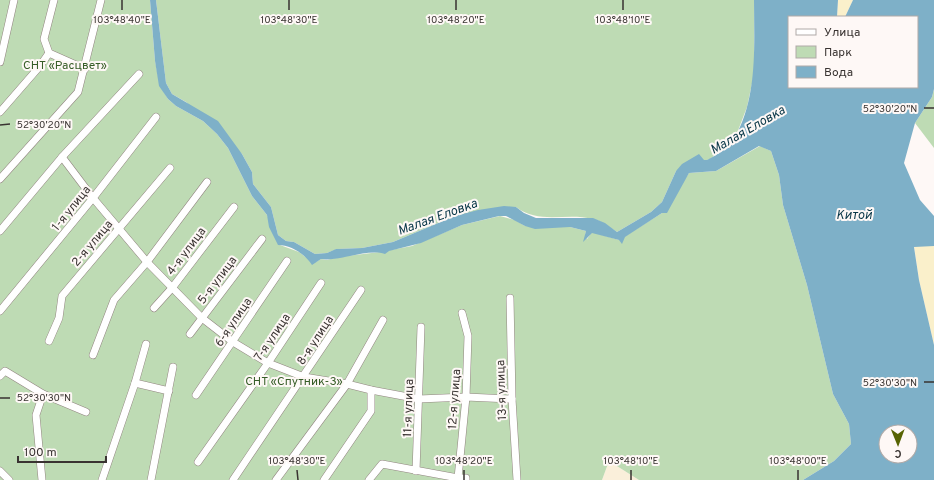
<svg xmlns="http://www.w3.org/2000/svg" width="934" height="480" viewBox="0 0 934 480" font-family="Overpass,sans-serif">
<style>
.industrial{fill:#faefda}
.green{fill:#bedbb4}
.sand{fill:#faf0cb}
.water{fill:#7eb0c8;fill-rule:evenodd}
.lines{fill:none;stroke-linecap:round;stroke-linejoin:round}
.minor-casing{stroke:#928580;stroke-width:8}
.minor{stroke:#fff;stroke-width:7}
.ticks{fill:none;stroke:#393331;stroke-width:1.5}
.labels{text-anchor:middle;stroke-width:4;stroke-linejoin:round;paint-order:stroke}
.park-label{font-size:12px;fill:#365d27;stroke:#fef8f6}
.street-label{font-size:12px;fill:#393331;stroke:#fef8f6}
.water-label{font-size:13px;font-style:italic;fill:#083647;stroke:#fef8f6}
.ticks-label{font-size:10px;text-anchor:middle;fill:#393331;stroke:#fef8f6;stroke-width:4;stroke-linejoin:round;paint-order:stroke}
</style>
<rect width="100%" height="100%" fill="#fef8f6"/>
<path class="industrial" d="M 609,461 L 639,480 L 602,480 Z"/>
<g class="green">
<path d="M 0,0 L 150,0 L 155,61 L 160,86 L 168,99 L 176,106 L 203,121 L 217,134 L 228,148 L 252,196 L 267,215 L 280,245 L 299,252 L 308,259 L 316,262 L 321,259 L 327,260 L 338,257 L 380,252 L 412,246 L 462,225 L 500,216 L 515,220 L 525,226 L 570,227 L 586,231 L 585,236 L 587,239 L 592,232 L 619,240 L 662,213 L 689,173 L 716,171 L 760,146 L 771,151 L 779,175 L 783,205 L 807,285 L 833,394 L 849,424 L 851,444 L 834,461 L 803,480 L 639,480 L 609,461 L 602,480 L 0,480 Z"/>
<path d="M 156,0 L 754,0 L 754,74 L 747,107 L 734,141 L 710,159 L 676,171 L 662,202 L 651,212 L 617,232 C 609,227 603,221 593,219 C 566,212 540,225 516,207 L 455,216 L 393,242 L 362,248 L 337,249 L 327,253 L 315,254 L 294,242 L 286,241 L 278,235 L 271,207 L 253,184 L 252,172 L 242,154 L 186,102 L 172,94 L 166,83 Z"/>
<path d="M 934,89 L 934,148 L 915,123 L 932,97 Z"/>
</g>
<g class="sand">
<path d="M 838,0 L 853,0 L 845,17 L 837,17 Z"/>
<path d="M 914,246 L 934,246 L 934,345 L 919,280 Z"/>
</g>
<path class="water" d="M 150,0 L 156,0 L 166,83 L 172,94 L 218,121 L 242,154 L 252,172 L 253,184 L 271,207 L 278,235 L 286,241 L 294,242 L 315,254 L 327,253 L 336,249 L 362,248 L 393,242 L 455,216 L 478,210 L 504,206 L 516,207 L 524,213 L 536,218 L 593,218 L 605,223 L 617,232 L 651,212 L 662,202 L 676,171 L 682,164 L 699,154 L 704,160 L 707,160 C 715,156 730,147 734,139 C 758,97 754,47 754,0 L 838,0 L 837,17 L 789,17 L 789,87 L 917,87 L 917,17 L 845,17 L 853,0 L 934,0 L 934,89 L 932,97 L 915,123 L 904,163 L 920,200 L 934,216 L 934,246 L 914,247 L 919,280 L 934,345 L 934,480 L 803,480 L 834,461 L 851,444 L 849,424 L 833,394 L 807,285 L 783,205 L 779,175 L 771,151 L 759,146 L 716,171 L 689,173 L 667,213 L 662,213 L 625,237 L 622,244 L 619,240 L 592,233 L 583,242 L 586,231 L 570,227 L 535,229 L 525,226 L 506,216 L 499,216 L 462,225 L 421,243 L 389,251 L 385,254 C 367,248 339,262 321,259 L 312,265 C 305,254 291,245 278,245 L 269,227 L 267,215 L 252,196 L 228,148 L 217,134 L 203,121 L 176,106 L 168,99 L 159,86 L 155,61 ZM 886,432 L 910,432 L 910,456 L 886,456 Z"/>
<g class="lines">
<g class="minor-casing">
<g id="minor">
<path d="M 54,0 L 44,39 L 49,53 L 85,69"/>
<path d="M 0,62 L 14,0"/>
<path d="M 0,112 L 40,66 L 49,53"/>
<path d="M 62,157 L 93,198 L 147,262 L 202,318 L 233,342 L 268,363 L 304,377 L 347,384 L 371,390 L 419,399 L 466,397 L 512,399"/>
<path d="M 0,179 L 78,92 L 101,0"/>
<path d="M 0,231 L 62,157 L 139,74"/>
<path d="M 510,298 L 512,399 L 517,480"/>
<path d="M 154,308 L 172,288 L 234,207"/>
<path d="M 0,311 L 93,198 L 156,117"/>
<path d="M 462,313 L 468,336 L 466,397 L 458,478 L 466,478 L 466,480"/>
<path d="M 190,334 L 262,239"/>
<path d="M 49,341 L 59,318 L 62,296 L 170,168"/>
<path d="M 93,355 L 114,300 L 147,262 L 207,182"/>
<path d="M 0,376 L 5,371 L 43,394 L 86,412"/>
<path d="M 135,383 L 169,391"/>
<path d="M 196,395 L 287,261"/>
<path d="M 198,462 L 268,363 L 321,283"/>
<path d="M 0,471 L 9,480"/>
<path d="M 416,471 L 421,327"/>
<path d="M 42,480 L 36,415 L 43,394"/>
<path d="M 102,480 L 135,383 L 146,344"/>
<path d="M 151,480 L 173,367"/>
<path d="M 233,480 L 361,290"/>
<path d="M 276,480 L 347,384 L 383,320"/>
<path d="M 324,480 L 371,411 L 371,390"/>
<path d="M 369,480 L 382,464 L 458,478"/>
</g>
</g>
<use href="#minor" class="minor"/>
</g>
<path class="ticks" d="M 122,0 L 122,10M 289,0 L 289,10M 456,0 L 456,10M 623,0 L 623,10M 924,108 L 934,108M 0,125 L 10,124M 924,382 L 934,382M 0,398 L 10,398M 297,470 L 298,480M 464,470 L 464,480M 631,470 L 631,480M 798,470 L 798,480"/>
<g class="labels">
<g class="park-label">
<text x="65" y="69">СНТ «Расцвет»</text>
<text x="294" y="385">СНТ «Спутник-3»</text>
</g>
<g class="street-label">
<text transform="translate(71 208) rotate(-51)" y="4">1-я улица</text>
<text transform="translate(92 243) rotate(-50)" y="4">2-я улица</text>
<text transform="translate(186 251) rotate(-53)" y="4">4-я улица</text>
<text transform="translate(217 280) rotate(-53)" y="4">5-я улица</text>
<text transform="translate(233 322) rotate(-56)" y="4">6-я улица</text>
<text transform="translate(272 337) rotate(-56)" y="4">7-я улица</text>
<text transform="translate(315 340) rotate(-57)" y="4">8-я улица</text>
<text transform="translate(501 390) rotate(-92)" y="4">13-я улица</text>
<text transform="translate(454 399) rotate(-86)" y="4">12-я улица</text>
<text transform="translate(408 408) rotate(-88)" y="4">11-я улица</text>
</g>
<g class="water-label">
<text transform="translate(747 129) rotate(-30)" y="5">Малая Еловка</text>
<text x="854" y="219">Китой</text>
<text transform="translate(437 216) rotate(-20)" y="5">Малая Еловка</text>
</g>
</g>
<g class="ticks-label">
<text x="122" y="23">103°48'40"E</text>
<text x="289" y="23">103°48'30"E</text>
<text x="456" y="23">103°48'20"E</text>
<text x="623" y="23">103°48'10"E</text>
<text x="890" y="112">52°30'20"N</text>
<text x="44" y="128">52°30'20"N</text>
<text x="890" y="386">52°30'30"N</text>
<text x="44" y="401">52°30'30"N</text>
<text x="297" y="464">103°48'30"E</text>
<text x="464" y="464">103°48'20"E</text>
<text x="631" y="464">103°48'10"E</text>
<text x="798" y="464">103°48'00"E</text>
</g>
<rect x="788" y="16" width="130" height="72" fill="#fef8f6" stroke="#afa9a7"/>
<rect x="796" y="29" width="20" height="6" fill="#ffffff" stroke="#afa9a7"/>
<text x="824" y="36" font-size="12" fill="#393331">Улица</text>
<rect x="796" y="46" width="20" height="12" fill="#bedbb4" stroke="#afa9a7"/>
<text x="824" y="56" font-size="12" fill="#393331">Парк</text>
<rect x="796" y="66" width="20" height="12" fill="#7eb0c8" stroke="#afa9a7"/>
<text x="824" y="76" font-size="12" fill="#393331">Вода</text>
<g transform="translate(898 444) rotate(179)"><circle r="19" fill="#fef8f6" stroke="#afa9a7"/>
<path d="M0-3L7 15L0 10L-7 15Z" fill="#576303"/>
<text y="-6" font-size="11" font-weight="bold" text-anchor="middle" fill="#393331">С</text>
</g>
<path d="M18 456v6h88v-6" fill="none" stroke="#393331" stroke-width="2"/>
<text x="24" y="456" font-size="12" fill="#393331" stroke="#fef8f6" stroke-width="3" paint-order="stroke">100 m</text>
</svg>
